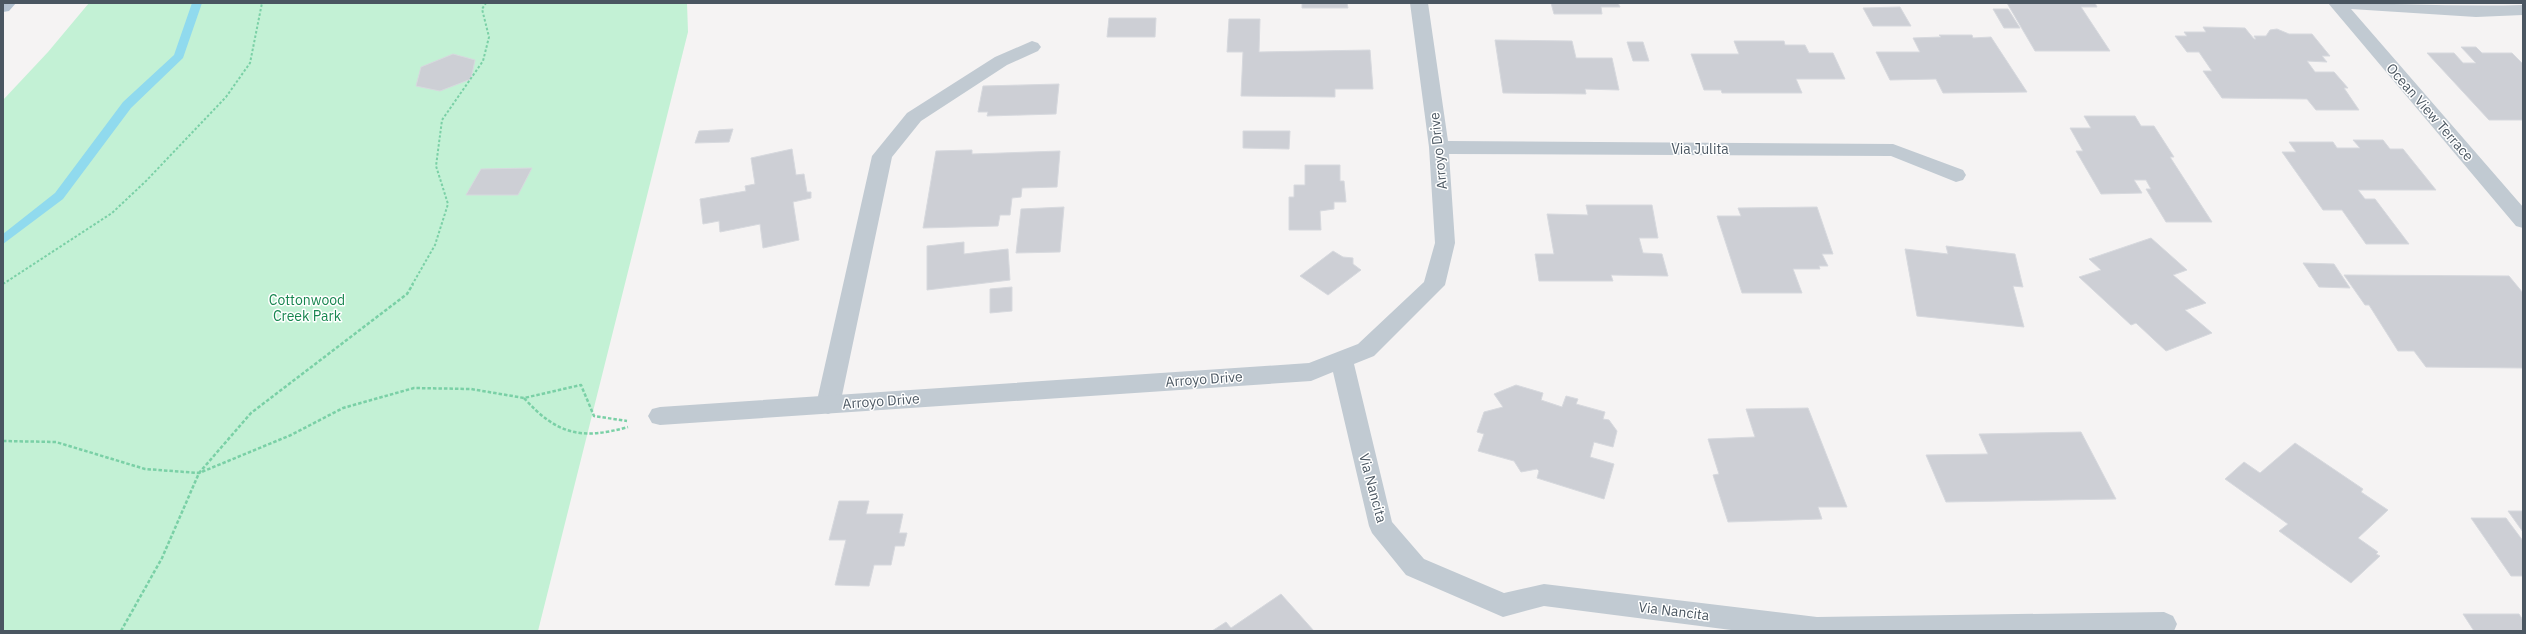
<svg xmlns="http://www.w3.org/2000/svg" width="2526" height="634" viewBox="0 0 2526 634" font-family="'IBM Plex Sans',sans-serif">
<style>
.green{fill:#c3f1d5}
.lines{fill:none;stroke-linecap:round;stroke-linejoin:round}
.stream{fill:#90daee;fill-rule:evenodd}
.building{fill:#cdcfd5;stroke:#d7d9de}
.path-far1{stroke:#7ad0a6;stroke-width:2;stroke-dasharray:2.5 2;stroke-linecap:butt}
.path{stroke:#7ad0a6;stroke-width:2.5;stroke-dasharray:3.5 2;stroke-linecap:butt}
.service{fill:#c1cad2;fill-rule:evenodd}
.minor{fill:#c1cad2;fill-rule:evenodd}
.primary{fill:#b3c2d1;fill-rule:evenodd}
.labels{text-anchor:middle;stroke-width:3;stroke-linejoin:round;paint-order:stroke}
.street-label{font-size:14px;fill:#4a5661;stroke:#fff}
.park-label{font-size:14px;fill:#17864f;stroke:#fff}
</style>
<rect width="100%" height="100%" fill="#f5f3f3"/>
<path class="green" d="M 89,3 L 687,3 L 688,32 L 538,631 L 3,631 L 3,100 L 48,52 Z"/>
<g class="lines">
<path class="stream" d="M 192,3 L 202,3 L 183,58 L 131,108 L 63,199 L 3,244 L 3,234 L 55,193 L 123,102 L 174,55 Z"/>
</g>
<g class="building">
<path d="M 1302,3 L 1347,3 L 1348,8 L 1302,8 Z"/>
<path d="M 1551,3 L 1618,3 L 1620,7 L 1601,7 L 1602,14 L 1554,14 Z"/>
<path d="M 2007,3 L 2095,3 L 2097,7 L 2081,7 L 2110,51 L 2035,51 Z"/>
<path d="M 1900,7 L 1911,26 L 1873,26 L 1863,8 Z"/>
<path d="M 1993,9 L 2008,9 L 2020,28 L 2004,28 Z"/>
<path d="M 1109,18 L 1156,18 L 1155,37 L 1107,37 Z"/>
<path d="M 1229,19 L 1260,19 L 1259,52 L 1370,50 L 1373,89 L 1335,89 L 1335,97 L 1241,96 L 1243,52 L 1227,52 Z"/>
<path d="M 2203,27 L 2245,28 L 2254,39 L 2256,39 L 2254,36 L 2266,36 L 2270,30 L 2277,29 L 2289,34 L 2312,34 L 2330,56 L 2322,56 L 2327,62 L 2307,61 L 2315,72 L 2334,72 L 2348,88 L 2344,88 L 2359,110 L 2316,110 L 2307,99 L 2222,98 L 2203,71 L 2212,71 L 2199,52 L 2187,52 L 2175,36 L 2187,36 L 2184,32 L 2206,32 Z"/>
<path d="M 1939,35 L 1972,35 L 1973,38 L 1991,37 L 2027,92 L 1943,93 L 1936,79 L 1890,80 L 1876,52 L 1920,52 L 1913,38 L 1941,37 Z"/>
<path d="M 1495,40 L 1572,41 L 1576,58 L 1612,58 L 1619,90 L 1585,89 L 1586,94 L 1503,93 Z"/>
<path d="M 1734,41 L 1784,41 L 1785,45 L 1805,45 L 1809,53 L 1833,53 L 1845,79 L 1796,79 L 1802,93 L 1722,93 L 1721,90 L 1704,90 L 1691,54 L 1739,54 Z"/>
<path d="M 1627,42 L 1643,42 L 1649,61 L 1633,61 Z"/>
<path d="M 2461,47 L 2476,47 L 2482,53 L 2512,53 L 2523,64 L 2523,120 L 2489,120 L 2427,53 L 2454,53 L 2463,63 L 2476,63 Z"/>
<path d="M 453,54 L 475,60 L 471,79 L 440,91 L 416,86 L 421,67 Z"/>
<path d="M 1059,84 L 1056,114 L 987,116 L 988,112 L 978,112 L 983,86 Z"/>
<path d="M 2084,116 L 2135,116 L 2141,126 L 2154,126 L 2174,157 L 2170,157 L 2212,222 L 2166,222 L 2146,189 L 2151,189 L 2146,180 L 2134,180 L 2142,193 L 2101,194 L 2076,151 L 2083,151 L 2070,128 L 2091,128 Z"/>
<path d="M 733,129 L 729,142 L 695,143 L 699,131 Z"/>
<path d="M 1243,131 L 1290,131 L 1289,149 L 1243,148 Z"/>
<path d="M 2353,140 L 2383,140 L 2390,149 L 2403,149 L 2436,190 L 2358,190 L 2365,199 L 2375,199 L 2409,244 L 2366,244 L 2342,210 L 2323,210 L 2282,152 L 2296,152 L 2289,142 L 2333,142 L 2337,148 L 2360,148 Z"/>
<path d="M 792,149 L 796,175 L 804,174 L 807,192 L 811,192 L 811,198 L 793,202 L 799,240 L 763,248 L 760,224 L 720,232 L 719,221 L 703,224 L 700,199 L 746,191 L 745,186 L 755,184 L 751,158 Z"/>
<path d="M 972,150 L 972,154 L 1060,151 L 1057,187 L 1022,188 L 1021,197 L 1012,198 L 1010,215 L 1000,215 L 998,226 L 923,228 L 936,151 Z"/>
<path d="M 1305,165 L 1340,165 L 1340,181 L 1344,181 L 1346,202 L 1334,202 L 1334,209 L 1320,211 L 1321,230 L 1289,230 L 1289,197 L 1294,197 L 1294,185 L 1305,185 Z"/>
<path d="M 532,168 L 518,195 L 466,195 L 481,169 Z"/>
<path d="M 1586,205 L 1652,205 L 1658,238 L 1639,238 L 1643,253 L 1662,254 L 1668,276 L 1611,275 L 1613,281 L 1539,281 L 1535,254 L 1554,254 L 1547,214 L 1588,215 Z"/>
<path d="M 1064,207 L 1060,252 L 1016,253 L 1021,209 Z"/>
<path d="M 1817,207 L 1833,254 L 1822,254 L 1828,266 L 1819,266 L 1820,269 L 1793,269 L 1802,293 L 1742,293 L 1717,216 L 1741,216 L 1738,208 Z"/>
<path d="M 2151,238 L 2187,270 L 2173,275 L 2206,303 L 2185,310 L 2212,333 L 2166,351 L 2136,323 L 2131,325 L 2079,277 L 2101,270 L 2089,259 Z"/>
<path d="M 964,242 L 964,254 L 1008,249 L 1010,280 L 927,290 L 927,246 Z"/>
<path d="M 1946,246 L 2015,254 L 2023,287 L 2013,286 L 2024,327 L 1917,316 L 1905,249 L 1948,254 Z"/>
<path d="M 1333,251 L 1343,257 L 1353,258 L 1353,264 L 1361,270 L 1328,295 L 1300,276 Z"/>
<path d="M 2303,263 L 2334,264 L 2350,288 L 2319,287 Z"/>
<path d="M 2344,275 L 2509,276 L 2523,293 L 2523,368 L 2426,367 L 2414,351 L 2398,351 L 2369,305 L 2365,305 Z"/>
<path d="M 1012,287 L 1012,311 L 990,313 L 990,289 Z"/>
<path d="M 1516,385 L 1543,393 L 1541,400 L 1562,407 L 1566,396 L 1578,399 L 1576,404 L 1605,412 L 1603,419 L 1609,420 L 1617,431 L 1613,447 L 1594,442 L 1590,457 L 1614,464 L 1604,499 L 1537,478 L 1539,471 L 1537,469 L 1521,472 L 1514,461 L 1478,451 L 1484,434 L 1477,432 L 1484,412 L 1503,407 L 1494,394 Z"/>
<path d="M 1808,408 L 1847,507 L 1818,507 L 1822,519 L 1728,522 L 1713,475 L 1719,474 L 1708,439 L 1755,437 L 1746,409 Z"/>
<path d="M 2081,432 L 2116,499 L 1946,502 L 1926,455 L 1988,454 L 1979,434 Z"/>
<path d="M 2295,443 L 2363,489 L 2361,492 L 2388,510 L 2358,538 L 2378,552 L 2376,554 L 2380,556 L 2351,583 L 2279,531 L 2288,524 L 2225,479 L 2244,462 L 2260,473 Z"/>
<path d="M 839,501 L 869,501 L 866,514 L 903,514 L 899,533 L 907,533 L 904,546 L 895,546 L 891,565 L 874,565 L 869,586 L 835,585 L 846,540 L 829,540 Z"/>
<path d="M 2508,511 L 2523,511 L 2523,532 Z"/>
<path d="M 2471,518 L 2506,518 L 2523,541 L 2523,576 L 2511,576 Z"/>
<path d="M 1281,594 L 1314,631 L 1212,631 L 1226,622 L 1231,628 Z"/>
<path d="M 2463,614 L 2519,614 L 2523,620 L 2523,631 L 2474,631 Z"/>
</g>
<g class="lines">
<g class="path-far1">
<path d="M 3,284 L 112,213 L 146,181 L 226,97 L 250,63 L 262,3"/>
<path d="M 412,285 L 435,245 L 448,204 L 436,166 L 442,120 L 483,61 L 489,37 L 482,9 L 486,3"/>
</g>
<g class="path">
<path d="M 524,398 C 557,435 582,440 628,427"/>
<path d="M 3,441 L 56,442 L 145,469 L 199,473 L 291,435 L 343,408 L 414,388 L 471,389 L 524,398 L 581,385 L 594,416 L 627,421"/>
<path d="M 121,631 L 162,558 L 199,473 L 251,413 L 407,294 L 413,284"/>
</g>
<path class="service" d="M 1032,41 L 1038,43 L 1041,47 L 1038,51 L 1007,65 L 921,121 L 892,157 L 840,405 L 836,411 L 828,414 L 820,411 L 816,405 L 872,156 L 907,113 L 995,57 Z"/>
<g class="minor">
<path d="M 1410,3 L 1428,3 L 1448,141 L 1893,144 L 1963,170 L 1966,175 L 1963,180 L 1956,182 L 1891,156 L 1449,154 L 1455,243 L 1445,285 L 1374,356 L 1354,364 L 1392,522 L 1424,559 L 1504,593 L 1544,584 L 1817,617 L 2164,612 L 2173,616 L 2177,624 L 2174,631 L 1739,631 L 1544,606 L 1503,617 L 1406,575 L 1372,533 L 1369,526 L 1333,372 L 1311,381 L 660,425 L 652,423 L 648,416 L 652,409 L 660,407 L 1309,363 L 1358,344 L 1424,282 L 1435,243 L 1429,147 Z"/>
<path d="M 2328,3 C 2393,3 2459,7 2523,5 L 2523,15 L 2476,17 L 2351,9 L 2523,207 L 2523,228 L 2516,226 Z"/>
</g>
<path class="primary" d="M 3,3 L 16,3 L 9,11 L 3,12 Z"/>
</g>
<g class="labels">
<g class="street-label">
<text transform="translate(2430 112) rotate(49)" y="5">Ocean View Terrace</text>
<text x="1700" y="154">Via Julita</text>
<text transform="translate(1438 151) rotate(-96)" y="5">Arroyo Drive</text>
<text transform="translate(1204 379) rotate(-4)" y="5">Arroyo Drive</text>
<text transform="translate(881 401) rotate(-4)" y="5">Arroyo Drive</text>
<text transform="translate(1373 488) rotate(75)" y="5">Via Nancita</text>
<text transform="translate(1674 611) rotate(7)" y="5">Via Nancita</text>
</g>
<g class="park-label">
<text x="307" y="305">Cottonwood<tspan x="307" dy="16">Creek Park</tspan></text>
</g>
</g>
<rect width="2526" height="634" fill="none" stroke="#4a5661" stroke-width="8"/>
</svg>
